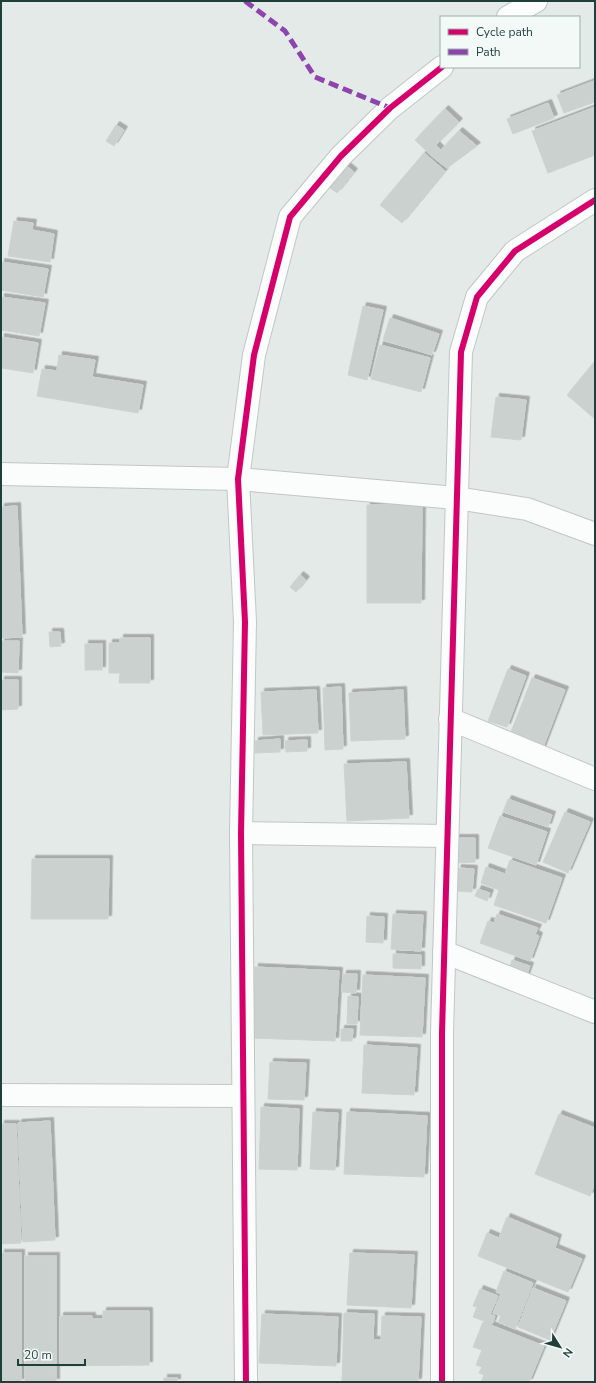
<svg xmlns="http://www.w3.org/2000/svg" width="596" height="1383" viewBox="0 0 596 1383" font-family="'Nunito Sans',sans-serif">
<style>
.building{fill:#cad1cf;stroke:#ccd3d1;filter:url(#shadow)}
.lines{fill:none;stroke-linecap:round;stroke-linejoin:round}
.minor-casing{stroke:#c1c7c5;stroke-width:24}
.minor{stroke:#fbfcfc;stroke-width:22}
.quiet{stroke:#8e44ad;stroke-width:5;stroke-dasharray:10 5;stroke-linecap:butt}
.cycleway-casing{stroke:#f2f9f6;stroke-width:8}
.cycleway{stroke:#d6006c;stroke-width:6}
</style>
<defs>
<filter id="shadow"><feDropShadow dx="3.5" dy="-3.5" stdDeviation="0" flood-color="#0004"/></filter>
</defs>
<rect width="100%" height="100%" fill="#e4eae8"/>
<g class="building">
<path d="M 594,81 L 595,102 L 564,113 L 557,95 Z"/>
<path d="M 548,103 L 554,118 L 513,134 L 507,119 Z"/>
<path d="M 595,107 L 595,155 L 548,173 L 532,131 Z"/>
<path d="M 445,109 L 459,122 L 436,145 L 441,150 L 459,131 L 477,146 L 447,168 L 434,158 L 415,140 Z"/>
<path d="M 116,125 L 124,130 L 114,146 L 106,141 Z"/>
<path d="M 424,153 L 445,171 L 402,223 L 380,205 Z"/>
<path d="M 343,163 L 354,172 L 337,193 L 326,185 Z"/>
<path d="M 14,221 L 33,223 L 32,230 L 54,234 L 50,262 L 8,256 Z"/>
<path d="M 1,262 L 48,269 L 43,297 L 1,290 Z"/>
<path d="M 1,297 L 45,303 L 39,336 L 1,330 Z"/>
<path d="M 363,306 L 383,310 L 367,380 L 348,375 Z"/>
<path d="M 390,318 L 439,334 L 432,355 L 383,340 Z"/>
<path d="M 1,337 L 38,343 L 33,373 L 1,368 Z"/>
<path d="M 380,345 L 430,358 L 421,392 L 371,379 Z"/>
<path d="M 59,355 L 95,360 L 92,377 L 143,385 L 138,413 L 37,396 L 42,369 L 57,371 Z"/>
<path d="M 595,361 L 595,419 L 567,395 Z"/>
<path d="M 496,397 L 526,400 L 521,440 L 491,437 Z"/>
<path d="M 422,504 L 421,603 L 367,603 L 367,505 Z"/>
<path d="M 17,506 L 22,637 L 1,638 L 1,507 Z"/>
<path d="M 300,575 L 306,580 L 296,592 L 290,587 Z"/>
<path d="M 49,632 L 60,632 L 61,646 L 50,647 Z"/>
<path d="M 120,638 L 150,638 L 150,683 L 119,683 L 120,673 L 109,673 L 109,643 L 120,643 Z"/>
<path d="M 1,641 L 19,641 L 18,673 L 1,672 Z"/>
<rect x="85" y="644" width="17" height="26"/>
<path d="M 508,669 L 526,676 L 507,727 L 488,721 Z"/>
<path d="M 532,678 L 565,690 L 542,750 L 509,737 Z"/>
<path d="M 1,680 L 18,680 L 18,709 L 1,710 Z"/>
<path d="M 341,687 L 343,749 L 325,750 L 323,688 Z"/>
<path d="M 316,690 L 318,733 L 263,735 L 261,692 Z"/>
<path d="M 403,690 L 405,739 L 351,741 L 349,693 Z"/>
<path d="M 280,739 L 280,752 L 255,753 L 255,741 Z"/>
<path d="M 307,740 L 307,751 L 286,752 L 285,741 Z"/>
<path d="M 406,762 L 409,818 L 347,821 L 344,764 Z"/>
<path d="M 508,799 L 552,815 L 548,827 L 503,812 Z"/>
<path d="M 565,812 L 590,822 L 568,873 L 543,862 Z"/>
<path d="M 500,816 L 547,832 L 536,865 L 488,848 Z"/>
<path d="M 454,838 L 475,838 L 475,862 L 455,863 Z"/>
<path d="M 32,859 L 109,859 L 108,919 L 31,919 Z"/>
<path d="M 510,860 L 562,878 L 546,923 L 494,905 L 499,890 L 481,883 L 486,867 L 505,874 Z"/>
<path d="M 458,868 L 474,869 L 472,892 L 456,891 Z"/>
<path d="M 478,889 L 490,893 L 487,901 L 475,896 Z"/>
<path d="M 393,914 L 423,915 L 421,951 L 391,949 Z"/>
<path d="M 497,914 L 538,928 L 535,934 L 539,936 L 530,961 L 480,943 L 488,921 L 494,923 Z"/>
<path d="M 367,916 L 384,917 L 383,943 L 366,942 Z"/>
<path d="M 393,954 L 421,955 L 421,969 L 393,968 Z"/>
<path d="M 512,960 L 530,966 L 525,980 L 508,973 Z"/>
<path d="M 255,967 L 339,971 L 335,1041 L 251,1038 Z"/>
<path d="M 343,974 L 357,974 L 356,993 L 342,992 Z"/>
<path d="M 363,975 L 425,978 L 422,1037 L 360,1035 Z"/>
<path d="M 348,996 L 358,997 L 357,1024 L 347,1024 Z"/>
<path d="M 341,1029 L 353,1029 L 352,1041 L 341,1041 Z"/>
<path d="M 364,1045 L 417,1048 L 414,1095 L 362,1093 Z"/>
<path d="M 270,1062 L 306,1063 L 304,1100 L 268,1099 Z"/>
<path d="M 261,1107 L 299,1109 L 297,1170 L 259,1169 Z"/>
<path d="M 313,1112 L 338,1113 L 335,1170 L 310,1169 Z"/>
<path d="M 347,1112 L 427,1116 L 424,1177 L 344,1174 Z"/>
<path d="M 559,1114 L 595,1128 L 595,1183 L 590,1196 L 535,1174 Z"/>
<path d="M 50,1121 L 55,1240 L 23,1242 L 18,1123 Z"/>
<path d="M 1,1124 L 16,1124 L 21,1243 L 1,1244 Z"/>
<path d="M 507,1217 L 558,1238 L 555,1248 L 582,1259 L 568,1292 L 478,1256 L 487,1233 L 499,1238 Z"/>
<rect x="1" y="1253" width="20" height="129"/>
<path d="M 350,1253 L 414,1255 L 411,1308 L 347,1305 Z"/>
<rect x="25" y="1256" width="31" height="126"/>
<path d="M 504,1271 L 533,1283 L 515,1329 L 498,1322 L 501,1316 L 493,1313 L 501,1294 L 496,1292 Z"/>
<path d="M 533,1288 L 566,1301 L 550,1340 L 518,1327 Z"/>
<path d="M 480,1289 L 498,1296 L 490,1314 L 495,1316 L 492,1324 L 473,1317 L 477,1307 L 473,1306 Z"/>
<path d="M 103,1311 L 149,1311 L 149,1365 L 60,1366 L 60,1316 L 92,1316 L 92,1319 L 103,1319 Z"/>
<path d="M 344,1313 L 374,1314 L 373,1340 L 381,1340 L 382,1316 L 421,1317 L 418,1382 L 342,1381 Z"/>
<path d="M 262,1314 L 338,1317 L 336,1366 L 259,1363 Z"/>
<path d="M 483,1322 L 544,1346 L 529,1382 L 481,1382 L 484,1375 L 479,1373 L 482,1367 L 476,1365 L 482,1350 L 473,1347 Z"/>
<rect x="164" y="1378" width="13" height="4"/>
</g>
<g class="lines">
<g class="minor-casing">
<g id="minor">
<path d="M 508,17 L 536,1"/>
<path d="M 1,474 L 238,479 L 456,498 L 527,509 L 595,534"/>
<path d="M 450,719 L 595,779"/>
<path d="M 241,833 L 447,836"/>
<path d="M 444,952 L 595,1012"/>
<path d="M 1,1095 L 243,1096"/>
<path d="M 246,1382 L 241,833 L 245,622 L 238,479 L 254,355 L 290,217 L 341,156 L 390,108 L 442,67"/>
<path d="M 442,1382 L 442,1033 L 461,352 L 477,297 L 515,251 L 595,200"/>
</g>
</g>
<use href="#minor" class="minor"/>
<path class="quiet" d="M 245,1 L 285,31 L 315,77 L 390,108"/>
<g class="cycleway-casing">
<g id="cycleway">
<path d="M 246,1382 L 241,833 L 245,622 L 238,479 L 254,355 L 290,217 L 341,156 L 390,108 L 442,67"/>
<path d="M 442,1382 L 442,1033 L 461,352 L 477,297 L 515,251 L 595,200"/>
</g>
</g>
<use href="#cycleway" class="cycleway"/>
</g>
<rect width="596" height="1383" fill="none" stroke="#1f3f3b" stroke-width="4"/>
<rect x="440" y="16" width="140" height="52" fill="#f2f9f6" stroke="#9eafab"/>
<rect x="448" y="29" width="20" height="6" fill="#d6006c" stroke="#9eafab"/>
<text x="476" y="36" font-size="12" fill="#1f3f3b">Cycle path</text>
<rect x="448" y="49" width="20" height="6" fill="#8e44ad" stroke="#9eafab"/>
<text x="476" y="56" font-size="12" fill="#1f3f3b">Path</text>
<g transform="translate(560 1347) rotate(127)" stroke="#f2f9f6" stroke-width="3" paint-order="stroke">
<path d="M0-3L7 15L0 10L-7 15Z" fill="#1f3f3b"/>
<text y="-6" font-size="11" font-weight="bold" text-anchor="middle" fill="#1f3f3b">N</text>
</g>
<path d="M18 1359v6h67v-6" fill="none" stroke="#1f3f3b" stroke-width="2"/>
<text x="24" y="1359" font-size="12" fill="#1f3f3b" stroke="#f2f9f6" stroke-width="3" paint-order="stroke">20 m</text>
</svg>
